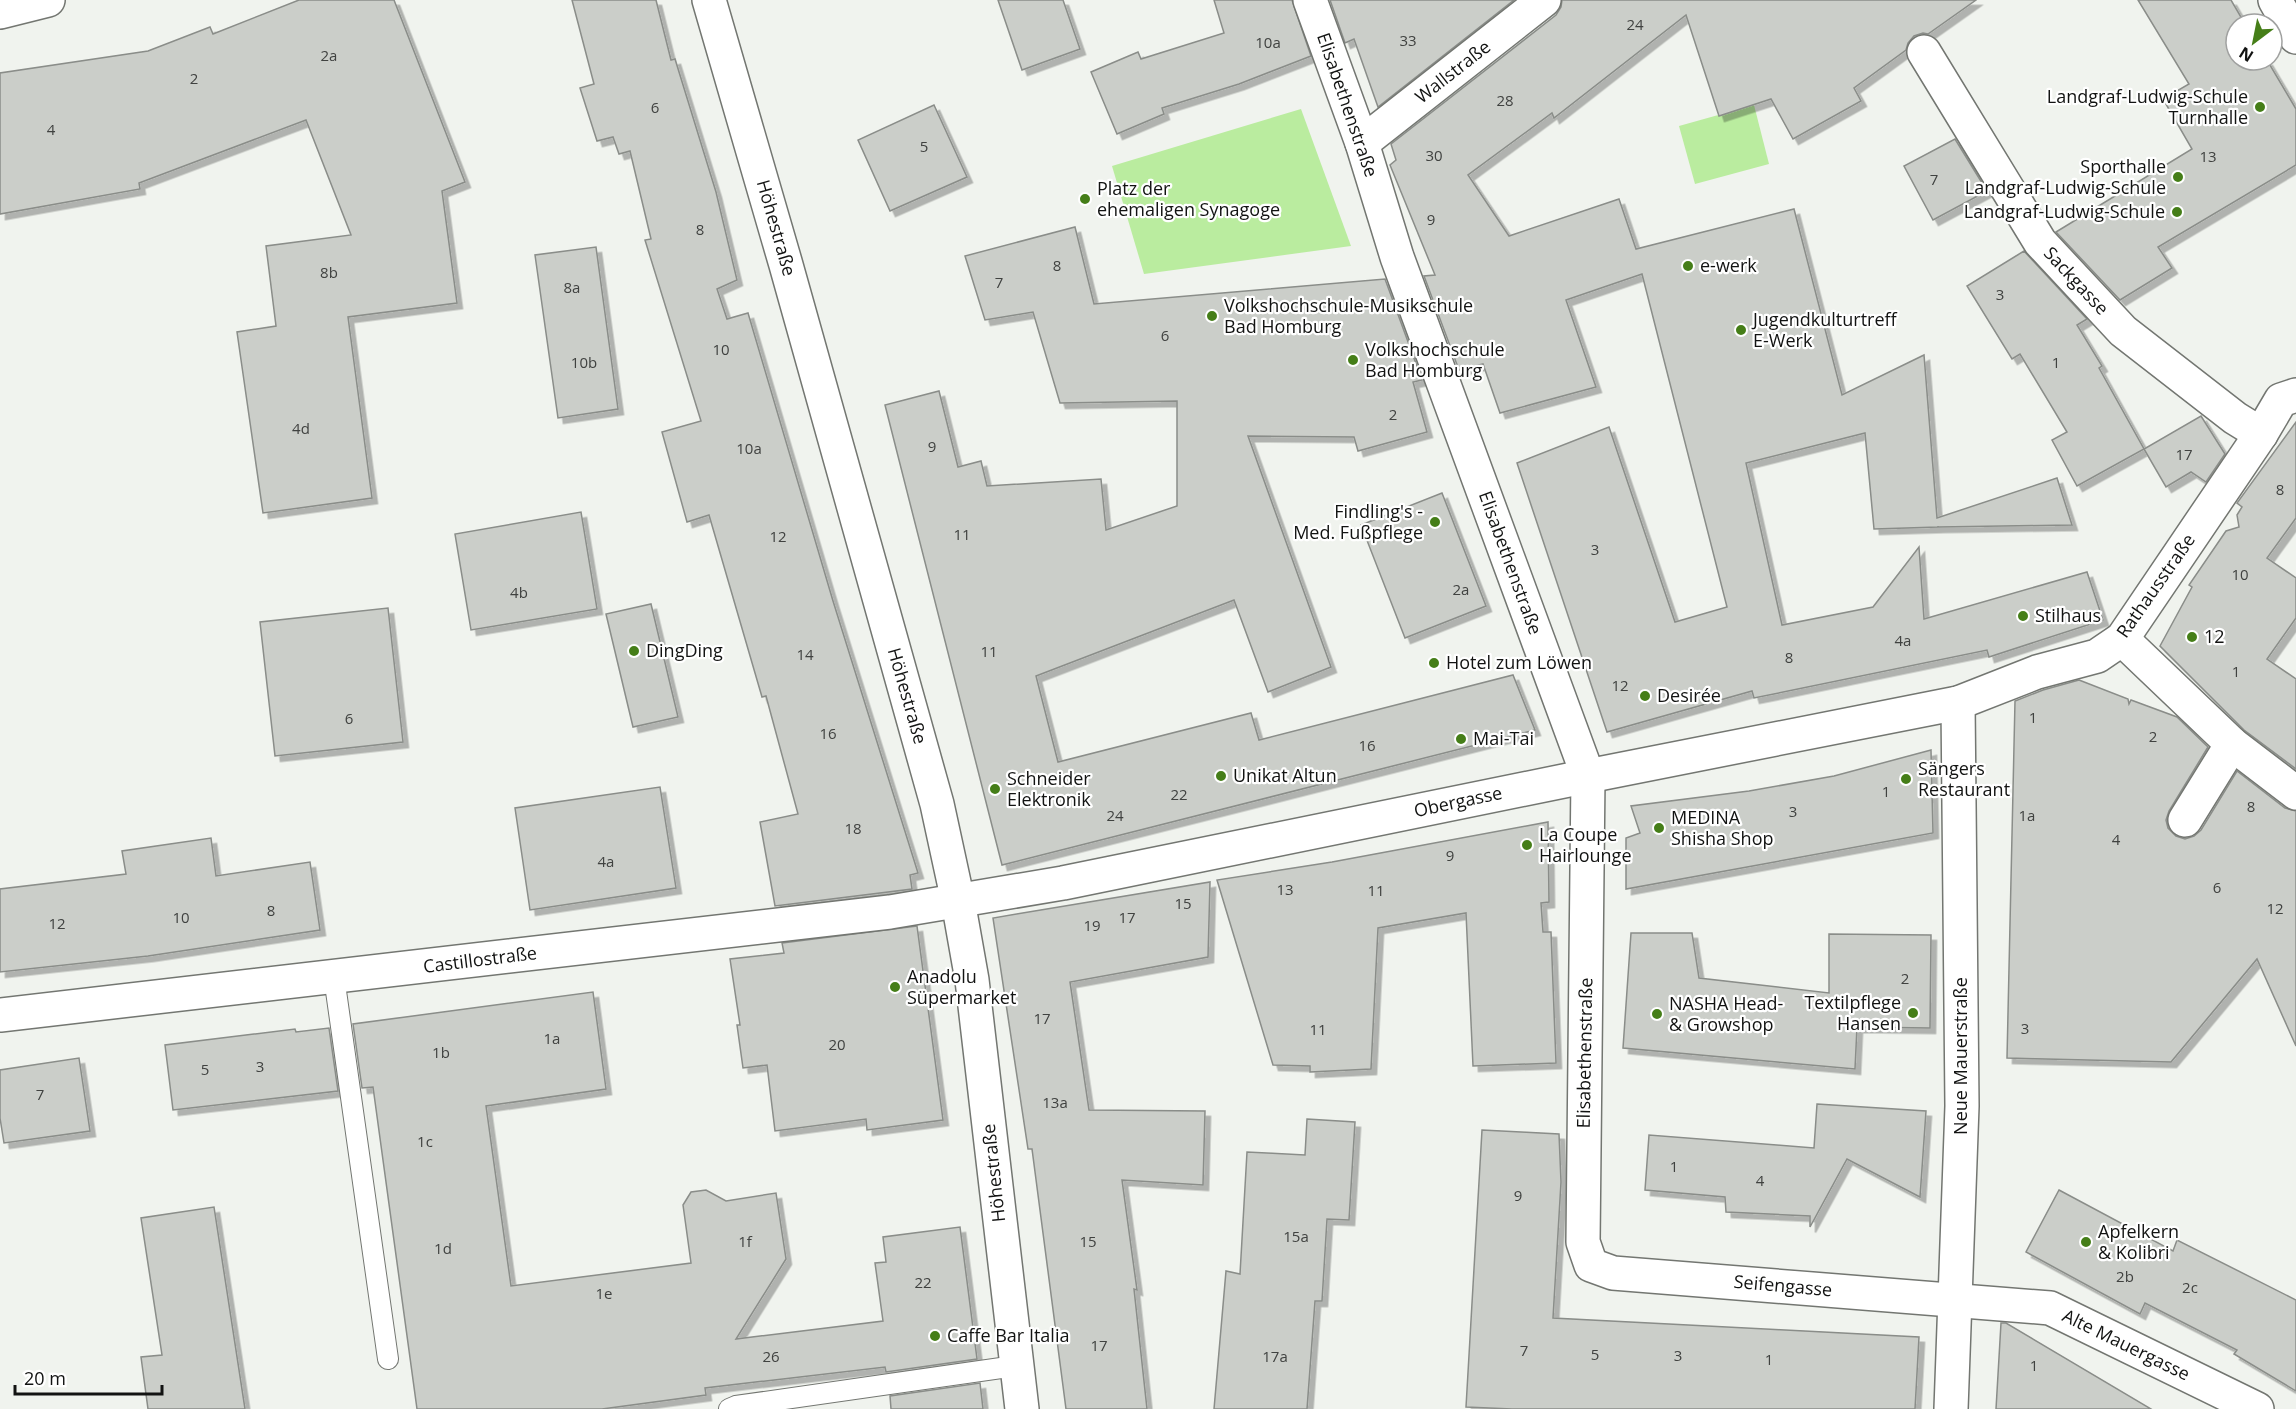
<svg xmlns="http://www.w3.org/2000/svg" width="2296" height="1409" viewBox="0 0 2296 1409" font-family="'Open Sans',sans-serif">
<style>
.green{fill:#baec9f}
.building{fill:#cbcec9;stroke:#8a8d89;stroke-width:1.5;filter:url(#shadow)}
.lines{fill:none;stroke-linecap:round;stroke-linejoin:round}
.service-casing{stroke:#737671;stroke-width:22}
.minor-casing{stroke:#737671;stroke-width:36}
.service{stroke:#fff;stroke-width:20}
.minor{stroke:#fff;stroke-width:33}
.poi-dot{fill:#457e18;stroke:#fff;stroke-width:2}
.labels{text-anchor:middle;stroke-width:4.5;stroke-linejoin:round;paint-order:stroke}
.number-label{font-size:15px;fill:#404240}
.street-label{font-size:18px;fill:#121312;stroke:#fff}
.poi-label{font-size:18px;fill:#121312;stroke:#fff;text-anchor:start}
</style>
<defs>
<filter id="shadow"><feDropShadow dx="5.5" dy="5.5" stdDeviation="0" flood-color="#0004"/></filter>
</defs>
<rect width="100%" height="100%" fill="#f0f3ee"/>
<g class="green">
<path d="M 1754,105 L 1769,164 L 1695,184 L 1679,126 Z"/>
<path d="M 1301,109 L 1351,246 L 1144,274 L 1112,166 Z"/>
</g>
<g class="building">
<path d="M 299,0 L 394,0 L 465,182 L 442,191 L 457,303 L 348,317 L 372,498 L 263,513 L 237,332 L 276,326 L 266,246 L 351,235 L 306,120 L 139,183 L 140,189 L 0,214 L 0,73 L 148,51 L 210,27 L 213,34 Z"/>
<path d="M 572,0 L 656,0 L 671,60 L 675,59 L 716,192 L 737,280 L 717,289 L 727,319 L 748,313 L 833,601 L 918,873 L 910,875 L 912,889 L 775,906 L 760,822 L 798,814 L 766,696 L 762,697 L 709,515 L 687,522 L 662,432 L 701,421 L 645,240 L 651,239 L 630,151 L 619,154 L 613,137 L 597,141 L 580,88 L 594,84 Z"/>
<path d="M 998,0 L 1063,0 L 1080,49 L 1022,70 Z"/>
<path d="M 1214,0 L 1292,0 L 1311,56 L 1239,84 L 1162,108 L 1164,114 L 1117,134 L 1091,72 L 1138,52 L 1141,59 L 1224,33 Z"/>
<path d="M 1330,0 L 1514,0 L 1378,107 L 1354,39 L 1345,43 Z"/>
<path d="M 1562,0 L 1976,0 L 1928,34 L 1923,33 L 1914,36 L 1908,43 L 1906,50 L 1854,88 L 1861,101 L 1793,139 L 1771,99 L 1719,116 L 1686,15 L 1554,118 L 1552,113 L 1468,175 L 1509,236 L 1619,199 L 1636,249 L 1794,209 L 1842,395 L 1924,355 L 1937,518 L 2057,478 L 2072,525 L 1938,527 L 1938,526 L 1938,527 L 1874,529 L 1865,433 L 1746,463 L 1782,625 L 1873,607 L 1919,547 L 1924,619 L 2087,572 L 2103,620 L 1989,657 L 1987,650 L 1754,698 L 1752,691 L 1607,732 L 1517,463 L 1609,427 L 1675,622 L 1727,607 L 1642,274 L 1566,300 L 1596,387 L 1500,413 L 1483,364 L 1459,370 L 1424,276 L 1435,275 L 1390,165 L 1396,160 L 1391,144 L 1556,15 L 1561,7 Z"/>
<path d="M 2138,0 L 2231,0 L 2245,24 L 2236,24 L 2236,60 L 2267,60 L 2296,109 L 2296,165 L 2158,247 L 2172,268 L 2120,300 L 2056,232 L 2192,149 L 2163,99 L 2189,84 Z"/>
<path d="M 934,105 L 967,177 L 890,211 L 858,140 Z"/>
<path d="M 1955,139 L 1987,191 L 1933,220 L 1904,166 Z"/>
<path d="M 1075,227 L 1094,304 L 1385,279 L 1422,380 L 1413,382 L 1427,432 L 1358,451 L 1354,437 L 1248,436 L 1331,667 L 1268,692 L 1234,600 L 1036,676 L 1058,762 L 1251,713 L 1259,740 L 1513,675 L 1535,730 L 1002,865 L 885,405 L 939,391 L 958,467 L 981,461 L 987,486 L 1101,479 L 1106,530 L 1177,506 L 1177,401 L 1060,403 L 1033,312 L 985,320 L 965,256 Z"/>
<path d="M 596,247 L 618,409 L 558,418 L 535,255 Z"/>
<path d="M 2024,251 L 2087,319 L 2077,325 L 2102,366 L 2099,368 L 2144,449 L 2077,486 L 2052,440 L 2067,432 L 2020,354 L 2012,359 L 1967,286 Z"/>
<path d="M 2201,416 L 2225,454 L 2206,482 L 2191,472 L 2166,487 L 2144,449 Z"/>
<path d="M 2296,422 L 2296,518 L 2267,558 L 2296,578 L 2296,618 L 2267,659 L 2296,679 L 2296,769 L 2244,730 L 2160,646 L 2192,587 L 2189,585 L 2226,531 L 2239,527 L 2237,515 L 2242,507 L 2237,503 Z"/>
<path d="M 1442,493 L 1486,606 L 1405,638 L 1361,525 Z"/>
<path d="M 581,512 L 597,609 L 471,630 L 455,534 Z"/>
<path d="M 651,604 L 678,717 L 633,727 L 606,614 Z"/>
<path d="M 388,608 L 403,742 L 275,756 L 260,622 Z"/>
<path d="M 2079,680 L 2128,699 L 2129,704 L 2131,700 L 2177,717 L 2208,747 L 2169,811 L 2166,820 L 2168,828 L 2176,836 L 2185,839 L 2194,836 L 2201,830 L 2237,771 L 2285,808 L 2296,811 L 2296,1046 L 2257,959 L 2171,1062 L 2007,1058 L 2015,701 L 2043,690 Z"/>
<path d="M 1931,750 L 1933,833 L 1626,889 L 1626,838 L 1640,833 L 1631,806 L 1749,791 L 1834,776 Z"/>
<path d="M 660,787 L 676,888 L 530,910 L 515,808 Z"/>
<path d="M 1548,822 L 1549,902 L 1541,903 L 1543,932 L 1551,932 L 1556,1063 L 1473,1066 L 1466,913 L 1378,928 L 1371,1069 L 1310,1072 L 1310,1066 L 1273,1065 L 1217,880 L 1332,862 Z"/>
<path d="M 211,838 L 216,876 L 310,862 L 320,930 L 148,956 L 0,972 L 0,889 L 126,874 L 122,851 Z"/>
<path d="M 1210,882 L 1208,957 L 1070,982 L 1089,1110 L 1205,1111 L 1203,1185 L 1122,1180 L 1137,1290 L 1134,1289 L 1147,1409 L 1066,1409 L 1032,1149 L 1028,1149 L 993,918 Z"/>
<path d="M 917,926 L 943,1120 L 867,1130 L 866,1119 L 775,1131 L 767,1065 L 743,1068 L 737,1025 L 740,1025 L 730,959 L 784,953 L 782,943 Z"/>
<path d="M 1631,933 L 1692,933 L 1699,978 L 1829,993 L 1829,934 L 1931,935 L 1930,1028 L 1857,1027 L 1855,1069 L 1623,1048 Z"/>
<path d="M 593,992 L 606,1089 L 486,1106 L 511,1286 L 691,1263 L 683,1205 L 691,1192 L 706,1190 L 726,1201 L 776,1193 L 786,1259 L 736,1339 L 883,1321 L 875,1263 L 886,1262 L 883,1237 L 960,1227 L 977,1359 L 886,1372 L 885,1367 L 705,1388 L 706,1395 L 602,1409 L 417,1409 L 373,1087 L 362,1088 L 353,1024 Z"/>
<path d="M 329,1028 L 338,1091 L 173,1110 L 165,1045 L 295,1029 L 296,1032 Z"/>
<path d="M 79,1058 L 90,1131 L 4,1143 L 0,1118 L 0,1070 Z"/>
<path d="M 1817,1104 L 1926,1111 L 1920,1197 L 1847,1159 L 1810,1227 L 1810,1216 L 1726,1212 L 1725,1197 L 1645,1190 L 1649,1135 L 1814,1148 Z"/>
<path d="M 1307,1119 L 1355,1122 L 1349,1220 L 1327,1219 L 1322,1301 L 1315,1301 L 1307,1409 L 1214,1409 L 1226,1271 L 1240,1274 L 1247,1152 L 1305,1155 Z"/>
<path d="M 1482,1130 L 1559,1134 L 1561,1182 L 1553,1318 L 1919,1337 L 1915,1409 L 1512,1409 L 1466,1407 Z"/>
<path d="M 2059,1190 L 2173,1251 L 2177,1240 L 2296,1300 L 2296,1391 L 2234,1354 L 2237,1350 L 2145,1303 L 2140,1314 L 2026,1252 Z"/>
<path d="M 214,1207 L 245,1409 L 148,1409 L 141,1357 L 162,1355 L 141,1218 Z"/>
<path d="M 2001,1323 L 2006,1323 L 2151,1409 L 1996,1409 Z"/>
<path d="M 980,1383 L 983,1409 L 891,1409 L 890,1396 Z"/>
</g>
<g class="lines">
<g class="service-casing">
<g id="service">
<path d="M 334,977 L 388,1359"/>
<path d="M 729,1409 L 736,1406 L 1015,1366"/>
</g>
</g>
<g class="minor-casing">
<g id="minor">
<path d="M 709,0 L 786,265 L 937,804 L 958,901 L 972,980 L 1022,1409"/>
<path d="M 1310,0 L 1362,143 L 1397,257 L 1588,776 L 1583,1242 L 1591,1265 L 1613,1273 L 2050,1308 L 2257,1409"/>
<path d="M 2275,0 L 2296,37"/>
<path d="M 0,12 L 48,0"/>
<path d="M 1924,52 L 2040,242 L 2123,331 L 2235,418 L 2261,434"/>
<path d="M 1362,143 L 1544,0"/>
<path d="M 2122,639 L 2232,744 L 2296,793"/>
<path d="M 2185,820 L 2232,744"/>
<path d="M 0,1015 L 890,912 L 1063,883 L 1588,776 L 1958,703 L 2037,672 L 2097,656 L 2122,639 L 2261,434 L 2281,400 L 2296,395"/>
<path d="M 1951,1409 L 1962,1106 L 1958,703"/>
</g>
</g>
<use href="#service" class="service"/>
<use href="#minor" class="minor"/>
</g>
<g class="poi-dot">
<circle cx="2260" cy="107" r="6"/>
<circle cx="2178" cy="177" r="6"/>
<circle cx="1085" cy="199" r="6"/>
<circle cx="2177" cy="212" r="6"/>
<circle cx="1688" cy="266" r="6"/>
<circle cx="1212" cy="316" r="6"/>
<circle cx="1741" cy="330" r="6"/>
<circle cx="1353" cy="360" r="6"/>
<circle cx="1435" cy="522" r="6"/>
<circle cx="2023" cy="616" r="6"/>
<circle cx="2192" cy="637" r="6"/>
<circle cx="634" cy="651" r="6"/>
<circle cx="1434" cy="663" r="6"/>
<circle cx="1645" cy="696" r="6"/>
<circle cx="1461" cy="739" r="6"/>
<circle cx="1221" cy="776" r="6"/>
<circle cx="1906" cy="779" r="6"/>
<circle cx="995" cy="789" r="6"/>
<circle cx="1659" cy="828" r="6"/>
<circle cx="1527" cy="845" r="6"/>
<circle cx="895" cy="987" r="6"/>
<circle cx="1913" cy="1013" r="6"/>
<circle cx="1657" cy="1014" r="6"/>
<circle cx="2086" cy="1242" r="6"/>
<circle cx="935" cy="1336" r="6"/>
</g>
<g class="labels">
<g class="number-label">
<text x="1635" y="30">24</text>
<text x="1408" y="46">33</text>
<text x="1268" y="48">10a</text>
<text x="329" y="61">2a</text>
<text x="194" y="84">2</text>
<text x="1505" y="106">28</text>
<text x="655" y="113">6</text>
<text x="51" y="135">4</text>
<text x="924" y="152">5</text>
<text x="1434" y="161">30</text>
<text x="2208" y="162">13</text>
<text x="1934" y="185">7</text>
<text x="1431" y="225">9</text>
<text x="700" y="235">8</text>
<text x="1057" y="271">8</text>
<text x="329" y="278">8b</text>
<text x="999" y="288">7</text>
<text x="572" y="293">8a</text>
<text x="2000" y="300">3</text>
<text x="1165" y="341">6</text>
<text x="721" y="355">10</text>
<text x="584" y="368">10b</text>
<text x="2056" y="368">1</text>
<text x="1393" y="420">2</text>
<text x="301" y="434">4d</text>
<text x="932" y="452">9</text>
<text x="749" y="454">10a</text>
<text x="2184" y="460">17</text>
<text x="2280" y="495">8</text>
<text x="962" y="540">11</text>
<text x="778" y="542">12</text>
<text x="1595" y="555">3</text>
<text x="2240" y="580">10</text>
<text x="1461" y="595">2a</text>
<text x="519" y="598">4b</text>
<text x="1903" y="646">4a</text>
<text x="989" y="657">11</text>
<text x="805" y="660">14</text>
<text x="1789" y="663">8</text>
<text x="2236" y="677">1</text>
<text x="1620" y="691">12</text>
<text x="2033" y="723">1</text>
<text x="349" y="724">6</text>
<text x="828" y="739">16</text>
<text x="2153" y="742">2</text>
<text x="1367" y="751">16</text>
<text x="1886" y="797">1</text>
<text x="1179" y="800">22</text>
<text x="2251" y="812">8</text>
<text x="1793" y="817">3</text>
<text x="1115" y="821">24</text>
<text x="2027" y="821">1a</text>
<text x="853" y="834">18</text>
<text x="2116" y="845">4</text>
<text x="1450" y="861">9</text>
<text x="606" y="867">4a</text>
<text x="2217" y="893">6</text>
<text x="1285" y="895">13</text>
<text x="1376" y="896">11</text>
<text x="1183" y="909">15</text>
<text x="2275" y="914">12</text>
<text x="271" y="916">8</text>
<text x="181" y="923">10</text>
<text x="1127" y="923">17</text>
<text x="57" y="929">12</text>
<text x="1092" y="931">19</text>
<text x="1905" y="984">2</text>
<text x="1042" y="1024">17</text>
<text x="2025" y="1034">3</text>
<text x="1318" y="1035">11</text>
<text x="552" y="1044">1a</text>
<text x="837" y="1050">20</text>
<text x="441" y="1058">1b</text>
<text x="260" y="1072">3</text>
<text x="205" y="1075">5</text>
<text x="40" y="1100">7</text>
<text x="1055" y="1108">13a</text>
<text x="425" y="1147">1c</text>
<text x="1674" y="1172">1</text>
<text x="1760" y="1186">4</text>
<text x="1518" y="1201">9</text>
<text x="1296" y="1242">15a</text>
<text x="745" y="1247">1f</text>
<text x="1088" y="1247">15</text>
<text x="443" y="1254">1d</text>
<text x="2125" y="1282">2b</text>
<text x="923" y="1288">22</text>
<text x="2190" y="1293">2c</text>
<text x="604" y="1299">1e</text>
<text x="1099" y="1351">17</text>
<text x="1524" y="1356">7</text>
<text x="1595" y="1360">5</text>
<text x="1678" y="1361">3</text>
<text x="771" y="1362">26</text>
<text x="1275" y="1362">17a</text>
<text x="1769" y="1365">1</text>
<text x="2034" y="1371">1</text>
</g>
<g class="street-label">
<text transform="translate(1453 72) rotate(-38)" y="6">Wallstraße</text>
<text transform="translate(1347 105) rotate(71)" y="6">Elisabethenstraße</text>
<text transform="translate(776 228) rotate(74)" y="6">Höhestraße</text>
<text transform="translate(2076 281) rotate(47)" y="6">Sackgasse</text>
<text transform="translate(1510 563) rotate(70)" y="6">Elisabethenstraße</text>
<text transform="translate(2156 586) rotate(-55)" y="6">Rathausstraße</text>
<text transform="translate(907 696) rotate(74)" y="6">Höhestraße</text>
<text transform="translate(1458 802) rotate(-12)" y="6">Obergasse</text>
<text transform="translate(480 960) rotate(-7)" y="6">Castillostraße</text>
<text transform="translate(1585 1053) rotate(-89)" y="6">Elisabethenstraße</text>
<text transform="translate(1961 1056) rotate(-90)" y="6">Neue Mauerstraße</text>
<text transform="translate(994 1173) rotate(-96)" y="6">Höhestraße</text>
<text transform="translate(1783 1286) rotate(5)" y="6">Seifengasse</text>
<text transform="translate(2126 1345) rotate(26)" y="6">Alte Mauergasse</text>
</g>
<g class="poi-label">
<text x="2248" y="103" text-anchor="end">Landgraf-Ludwig-Schule<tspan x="2248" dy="21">Turnhalle</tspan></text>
<text x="2166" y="173" text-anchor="end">Sporthalle<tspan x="2166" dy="21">Landgraf-Ludwig-Schule</tspan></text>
<text x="1097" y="195">Platz der<tspan x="1097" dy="21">ehemaligen Synagoge</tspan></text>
<text x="2165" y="218" text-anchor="end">Landgraf-Ludwig-Schule</text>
<text x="1700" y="272">e-werk</text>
<text x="1224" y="312">Volkshochschule-Musikschule<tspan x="1224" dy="21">Bad Homburg</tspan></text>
<text x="1753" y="326">Jugendkulturtreff<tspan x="1753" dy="21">E-Werk</tspan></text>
<text x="1365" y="356">Volkshochschule<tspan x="1365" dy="21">Bad Homburg</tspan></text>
<text x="1423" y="518" text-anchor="end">Findling's -<tspan x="1423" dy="21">Med. Fußpflege</tspan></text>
<text x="2035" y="622">Stilhaus</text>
<text x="2204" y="643">12</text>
<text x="646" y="657">DingDing</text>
<text x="1446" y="669">Hotel zum Löwen</text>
<text x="1657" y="702">Desirée</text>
<text x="1473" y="745">Mai-Tai</text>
<text x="1918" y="775">Sängers<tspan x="1918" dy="21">Restaurant</tspan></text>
<text x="1233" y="782">Unikat Altun</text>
<text x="1007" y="785">Schneider<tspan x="1007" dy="21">Elektronik</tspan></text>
<text x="1671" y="824">MEDINA<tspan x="1671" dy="21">Shisha Shop</tspan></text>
<text x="1539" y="841">La Coupe<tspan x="1539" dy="21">Hairlounge</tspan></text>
<text x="907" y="983">Anadolu<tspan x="907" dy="21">Süpermarket</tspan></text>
<text x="1901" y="1009" text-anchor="end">Textilpflege<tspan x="1901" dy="21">Hansen</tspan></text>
<text x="1669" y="1010">NASHA Head-<tspan x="1669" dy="21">&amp; Growshop</tspan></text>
<text x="2098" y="1238">Apfelkern<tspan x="2098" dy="21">&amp; Kolibri</tspan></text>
<text x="947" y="1342">Caffe Bar Italia</text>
</g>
</g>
<g transform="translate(2254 42) rotate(212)"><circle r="28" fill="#ffffff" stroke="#a0a1a0" stroke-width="1.5"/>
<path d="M0-4.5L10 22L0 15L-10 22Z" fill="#457e18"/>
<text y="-9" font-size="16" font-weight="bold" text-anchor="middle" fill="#121312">N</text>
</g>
<path d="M15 1385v9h147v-9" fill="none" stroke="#121312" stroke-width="3"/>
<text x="24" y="1385" font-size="18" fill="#121312" stroke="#ffffff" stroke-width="4.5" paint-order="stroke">20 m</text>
</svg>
